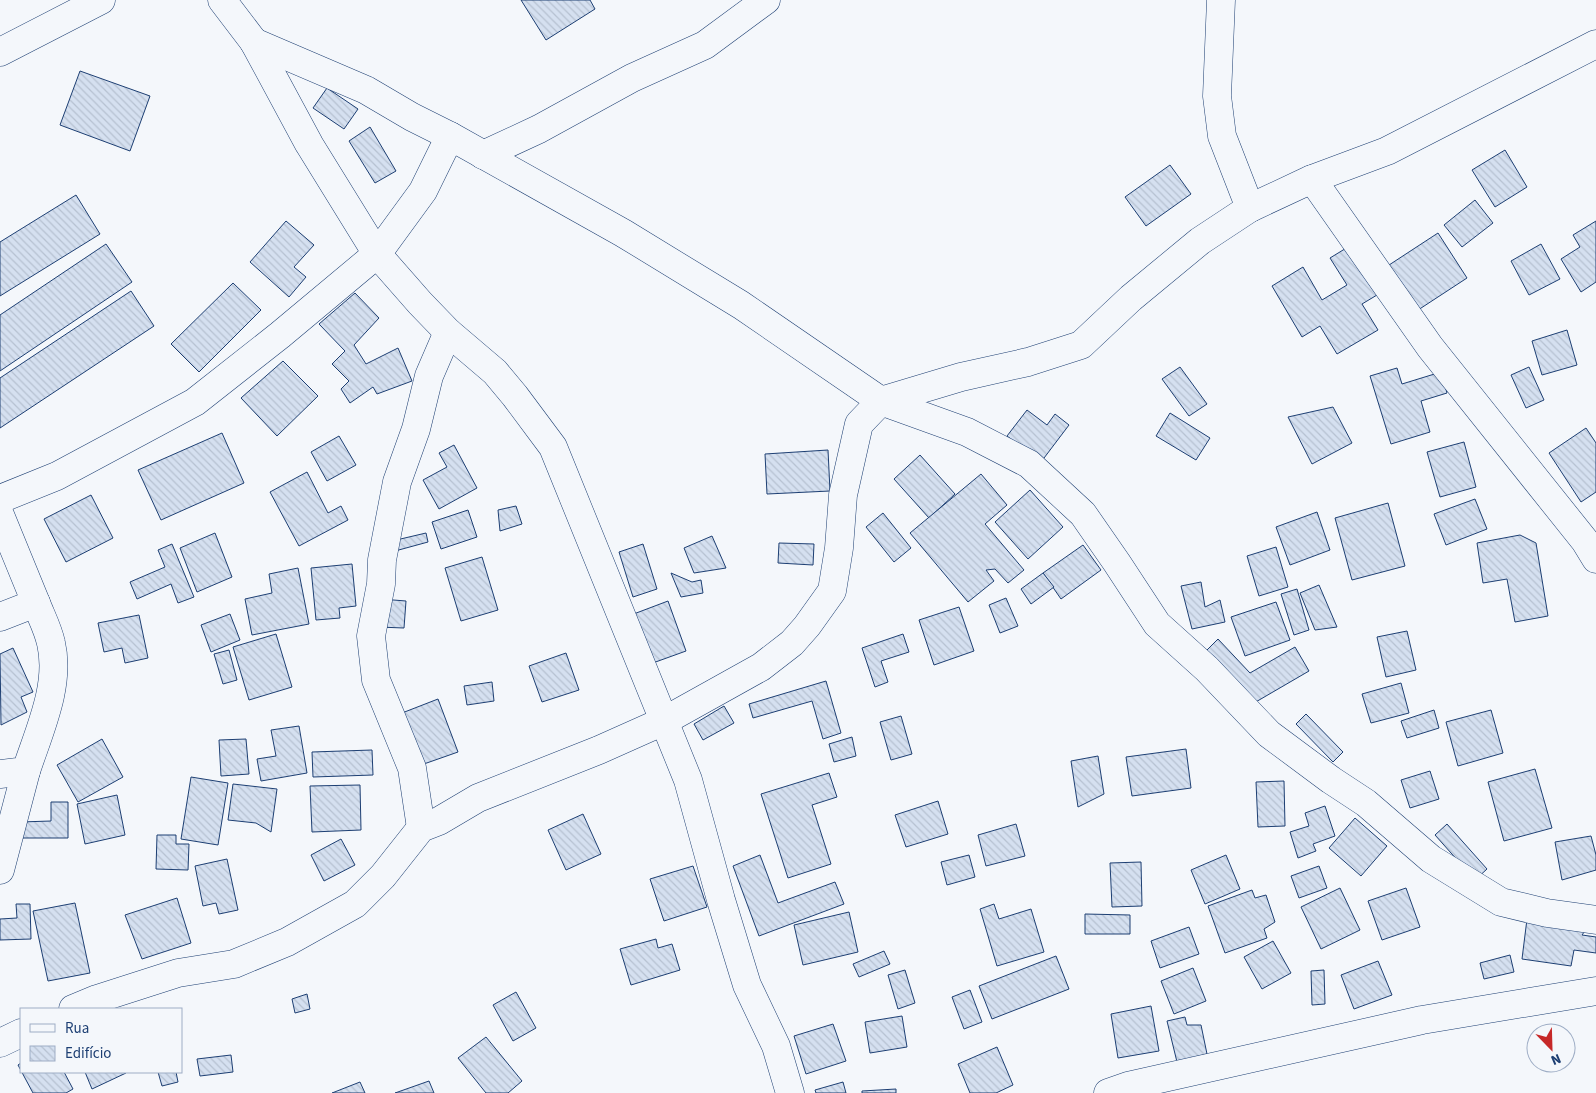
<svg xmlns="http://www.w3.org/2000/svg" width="1596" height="1093" viewBox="0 0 1596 1093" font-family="'Source Sans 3',sans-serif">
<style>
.building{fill:url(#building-back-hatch);stroke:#1d3f73}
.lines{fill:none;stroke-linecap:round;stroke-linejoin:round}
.minor-casing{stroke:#1d3f73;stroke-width:29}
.major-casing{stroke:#1d3f73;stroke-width:29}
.minor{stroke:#f4f7fb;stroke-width:28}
.major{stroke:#f4f7fb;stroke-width:28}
</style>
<defs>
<pattern id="building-back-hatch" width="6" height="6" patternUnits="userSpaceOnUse" patternTransform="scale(1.25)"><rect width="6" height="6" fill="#d5e0f0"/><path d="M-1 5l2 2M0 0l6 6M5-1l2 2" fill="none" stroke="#b6c1d1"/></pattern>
</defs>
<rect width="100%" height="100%" fill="#f4f7fb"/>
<g class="building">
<path d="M 521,0 L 590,0 L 595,9 L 546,40 Z"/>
<path d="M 80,71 L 150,96 L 130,151 L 60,125 Z"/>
<path d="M 327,88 L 358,109 L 344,129 L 313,108 Z"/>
<path d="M 370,127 L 396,171 L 375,183 L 349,141 Z"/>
<path d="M 1505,150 L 1527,187 L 1495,207 L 1472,170 Z"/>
<path d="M 1170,165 L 1191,194 L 1146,226 L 1125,197 Z"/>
<path d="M 76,195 L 100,234 L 0,296 L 0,242 Z"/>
<path d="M 1475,200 L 1493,223 L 1462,247 L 1444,225 Z"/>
<path d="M 286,221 L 314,245 L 294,267 L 306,277 L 289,297 L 250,262 Z"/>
<path d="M 1596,221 L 1596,282 L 1581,292 L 1561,259 L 1580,247 L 1573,235 Z"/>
<path d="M 1438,233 L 1467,278 L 1415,312 L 1386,267 Z"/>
<path d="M 106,244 L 132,282 L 0,371 L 0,315 Z"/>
<path d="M 1541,244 L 1560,279 L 1529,295 L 1511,261 Z"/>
<path d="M 1348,247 L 1377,295 L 1362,304 L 1378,330 L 1337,354 L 1320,326 L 1302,337 L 1272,286 L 1303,267 L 1322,300 L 1347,285 L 1330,258 Z"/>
<path d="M 233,283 L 261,310 L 199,372 L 171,344 Z"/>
<path d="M 131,291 L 154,326 L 0,428 L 0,378 Z"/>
<path d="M 355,293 L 379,318 L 354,345 L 366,364 L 398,348 L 412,381 L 377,394 L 373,387 L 350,403 L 341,389 L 349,381 L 332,364 L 345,351 L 319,324 Z"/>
<path d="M 1567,330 L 1577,365 L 1542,375 L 1532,341 Z"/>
<path d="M 283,361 L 318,396 L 277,436 L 241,398 Z"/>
<path d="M 1180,367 L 1207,404 L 1189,416 L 1162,379 Z"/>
<path d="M 1529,367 L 1544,400 L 1526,408 L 1511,375 Z"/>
<path d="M 1397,368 L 1402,384 L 1441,372 L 1447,393 L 1421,401 L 1430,432 L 1391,444 L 1370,376 Z"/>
<path d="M 1333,407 L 1352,443 L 1312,464 L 1288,417 Z"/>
<path d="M 1027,410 L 1047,425 L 1055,414 L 1069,425 L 1041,462 L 1007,436 Z"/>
<path d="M 1170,413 L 1210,438 L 1196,460 L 1156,436 Z"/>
<path d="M 1586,428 L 1596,443 L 1596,492 L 1581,502 L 1549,453 Z"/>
<path d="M 222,433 L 244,483 L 161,520 L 138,470 Z"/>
<path d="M 339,436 L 356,465 L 327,481 L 311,452 Z"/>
<path d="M 1464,442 L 1476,487 L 1440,497 L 1427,452 Z"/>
<path d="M 454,445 L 477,488 L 439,509 L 423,480 L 447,467 L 439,453 Z"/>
<path d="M 828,450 L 830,491 L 767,494 L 765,454 Z"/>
<path d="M 920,455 L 955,494 L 929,518 L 894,479 Z"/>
<path d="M 307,472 L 328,513 L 341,506 L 348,520 L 299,546 L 270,492 Z"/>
<path d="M 981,474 L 1007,505 L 985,524 L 1024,570 L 1008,583 L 995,569 L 986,570 L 994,581 L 968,602 L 910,533 Z"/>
<path d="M 1030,490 L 1063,527 L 1028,559 L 995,522 Z"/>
<path d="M 91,495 L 113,538 L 66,562 L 44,519 Z"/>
<path d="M 1475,499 L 1487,529 L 1446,545 L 1434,514 Z"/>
<path d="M 1388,503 L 1405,566 L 1352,580 L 1335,518 Z"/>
<path d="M 516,506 L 522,524 L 500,531 L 498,510 Z"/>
<path d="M 468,510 L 477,537 L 441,549 L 432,522 Z"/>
<path d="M 1317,512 L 1330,550 L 1290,565 L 1276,527 Z"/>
<path d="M 883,513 L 911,548 L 894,562 L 866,527 Z"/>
<path d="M 215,533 L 232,577 L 197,592 L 180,548 Z"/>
<path d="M 426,533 L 428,542 L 395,551 L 392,541 Z"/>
<path d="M 1520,535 L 1536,543 L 1548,616 L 1515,622 L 1507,579 L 1483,583 L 1477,543 Z"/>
<path d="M 712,536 L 726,568 L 694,573 L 684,548 Z"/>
<path d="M 779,543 L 814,544 L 813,565 L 778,563 Z"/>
<path d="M 172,544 L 194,597 L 178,603 L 171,584 L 137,599 L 130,582 L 165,567 L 158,550 Z"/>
<path d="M 643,544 L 657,589 L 633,597 L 619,552 Z"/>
<path d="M 1083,545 L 1101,570 L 1061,599 L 1043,573 Z"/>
<path d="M 1276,547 L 1288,587 L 1259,596 L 1247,556 Z"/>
<path d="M 482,557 L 498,610 L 461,621 L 445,568 Z"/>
<path d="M 352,564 L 356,606 L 339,608 L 340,618 L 316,620 L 311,568 Z"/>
<path d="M 298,568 L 309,624 L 252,635 L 245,599 L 272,593 L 269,574 Z"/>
<path d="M 671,573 L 692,582 L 701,580 L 703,593 L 681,597 Z"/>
<path d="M 1043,573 L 1054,587 L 1031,604 L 1021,589 Z"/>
<path d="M 1201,582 L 1205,607 L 1220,600 L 1225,622 L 1192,629 L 1181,586 Z"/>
<path d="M 1319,585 L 1337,627 L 1315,630 L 1300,593 Z"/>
<path d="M 1297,589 L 1309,630 L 1294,635 L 1281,594 Z"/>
<path d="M 1006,598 L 1018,626 L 1000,633 L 989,605 Z"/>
<path d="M 381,599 L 406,601 L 404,628 L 378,627 Z"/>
<path d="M 668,601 L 686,651 L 650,664 L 631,615 Z"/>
<path d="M 1276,602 L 1290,640 L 1245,656 L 1231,617 Z"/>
<path d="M 959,607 L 974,651 L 934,665 L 919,620 Z"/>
<path d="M 230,614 L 240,640 L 211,652 L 201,625 Z"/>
<path d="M 139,615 L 148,658 L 125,663 L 122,648 L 104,652 L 98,623 Z"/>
<path d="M 1407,631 L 1416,670 L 1386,677 L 1377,637 Z"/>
<path d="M 276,634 L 292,687 L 249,700 L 233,647 Z"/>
<path d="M 903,634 L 909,652 L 881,661 L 888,682 L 875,687 L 862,648 Z"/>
<path d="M 1218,639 L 1250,673 L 1295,647 L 1309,671 L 1254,703 L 1204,653 Z"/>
<path d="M 13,648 L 33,692 L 21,697 L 27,712 L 1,725 L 0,654 Z"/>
<path d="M 229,650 L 237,680 L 223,684 L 214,654 Z"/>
<path d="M 566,653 L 579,690 L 542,702 L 529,666 Z"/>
<path d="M 826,681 L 841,733 L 823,739 L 812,701 L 753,718 L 749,704 Z"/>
<path d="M 492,682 L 494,701 L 467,705 L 464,686 Z"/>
<path d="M 1401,683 L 1409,713 L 1371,723 L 1362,694 Z"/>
<path d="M 438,699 L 458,752 L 421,765 L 402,713 Z"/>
<path d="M 724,706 L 734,723 L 703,740 L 694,724 Z"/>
<path d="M 1434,710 L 1439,728 L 1407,738 L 1401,721 Z"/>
<path d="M 1491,710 L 1503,753 L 1458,766 L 1446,722 Z"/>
<path d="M 1306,714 L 1343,752 L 1333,762 L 1296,724 Z"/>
<path d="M 901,716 L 912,754 L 891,760 L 880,722 Z"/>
<path d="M 299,726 L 307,773 L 261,781 L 257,759 L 276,756 L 271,730 Z"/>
<path d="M 852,737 L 856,756 L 834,762 L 829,744 Z"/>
<path d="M 102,739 L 123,777 L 78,802 L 57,765 Z"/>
<path d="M 246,739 L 249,774 L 221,776 L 219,740 Z"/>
<path d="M 1186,749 L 1191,788 L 1132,796 L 1126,757 Z"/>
<path d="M 372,750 L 373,775 L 313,777 L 312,752 Z"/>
<path d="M 1098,756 L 1104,794 L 1078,807 L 1071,761 Z"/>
<path d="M 1535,769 L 1552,828 L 1504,841 L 1488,782 Z"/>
<path d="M 1430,771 L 1439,799 L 1410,808 L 1401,780 Z"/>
<path d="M 829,773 L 837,797 L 812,805 L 831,864 L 788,878 L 761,794 Z"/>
<path d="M 191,777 L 228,783 L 218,845 L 181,839 Z"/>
<path d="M 1284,781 L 1285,826 L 1258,827 L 1256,782 Z"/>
<path d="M 233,784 L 277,789 L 271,832 L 256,823 L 228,820 Z"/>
<path d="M 360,785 L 361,830 L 312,832 L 310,786 Z"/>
<path d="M 117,795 L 125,835 L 85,844 L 77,804 Z"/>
<path d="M 938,801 L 948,834 L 906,847 L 895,815 Z"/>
<path d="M 51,802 L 68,802 L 68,838 L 20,838 L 20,822 L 51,821 Z"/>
<path d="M 1325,806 L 1335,836 L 1313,844 L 1316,851 L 1298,858 L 1290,832 L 1309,826 L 1305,813 Z"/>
<path d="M 583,814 L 601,854 L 566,870 L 548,830 Z"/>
<path d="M 1355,818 L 1387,846 L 1361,876 L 1329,848 Z"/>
<path d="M 1016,824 L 1025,856 L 986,866 L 978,835 Z"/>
<path d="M 1447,824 L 1487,869 L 1475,880 L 1435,835 Z"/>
<path d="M 157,835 L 176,835 L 176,844 L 189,844 L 188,870 L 156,869 Z"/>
<path d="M 1591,836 L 1596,855 L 1596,870 L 1562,880 L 1555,842 Z"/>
<path d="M 341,839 L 355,865 L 324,881 L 311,855 Z"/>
<path d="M 760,855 L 778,903 L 835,882 L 844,904 L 759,936 L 733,866 Z"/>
<path d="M 969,855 L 975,877 L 947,885 L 941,862 Z"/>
<path d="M 1226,855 L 1240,889 L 1205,904 L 1191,870 Z"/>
<path d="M 227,859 L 238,910 L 219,914 L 216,903 L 203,906 L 195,866 Z"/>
<path d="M 1141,862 L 1142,906 L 1112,907 L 1110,863 Z"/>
<path d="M 693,866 L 707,907 L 664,921 L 650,879 Z"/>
<path d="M 1319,866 L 1327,888 L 1299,898 L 1291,876 Z"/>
<path d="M 1340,888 L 1360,930 L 1321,949 L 1301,907 Z"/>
<path d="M 1406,888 L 1420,927 L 1382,940 L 1368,901 Z"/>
<path d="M 1252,890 L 1255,898 L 1266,895 L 1275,922 L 1264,929 L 1267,938 L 1225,953 L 1208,906 Z"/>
<path d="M 177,898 L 191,943 L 142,959 L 125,915 Z"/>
<path d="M 75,903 L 90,973 L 48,981 L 33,911 Z"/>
<path d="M 16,904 L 30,904 L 31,939 L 0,940 L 0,919 L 17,918 Z"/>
<path d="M 994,904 L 999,919 L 1031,909 L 1044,952 L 997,966 L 980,909 Z"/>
<path d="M 849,912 L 858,952 L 803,965 L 794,925 Z"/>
<path d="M 1085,914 L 1130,915 L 1130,934 L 1085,934 Z"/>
<path d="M 1527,919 L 1587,928 L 1582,935 L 1596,937 L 1596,953 L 1574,950 L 1571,966 L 1522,959 Z"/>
<path d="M 1189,927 L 1199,954 L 1160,968 L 1151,941 Z"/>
<path d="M 656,939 L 658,948 L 672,944 L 680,970 L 631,985 L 620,949 Z"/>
<path d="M 1273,941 L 1291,973 L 1262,989 L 1244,957 Z"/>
<path d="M 884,951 L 890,964 L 859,977 L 853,964 Z"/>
<path d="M 1510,955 L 1514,972 L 1484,979 L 1480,963 Z"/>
<path d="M 1056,956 L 1069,989 L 992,1019 L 979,986 Z"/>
<path d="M 1378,961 L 1392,995 L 1354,1009 L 1341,975 Z"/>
<path d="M 1193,968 L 1206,1001 L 1174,1014 L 1161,981 Z"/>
<path d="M 905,970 L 915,1003 L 898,1009 L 888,975 Z"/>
<path d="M 1324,970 L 1325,1004 L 1312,1005 L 1311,971 Z"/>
<path d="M 970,990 L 982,1022 L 964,1029 L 952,997 Z"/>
<path d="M 516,992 L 536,1028 L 513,1041 L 493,1005 Z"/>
<path d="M 307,994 L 310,1009 L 295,1013 L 292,999 Z"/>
<path d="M 1151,1006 L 1159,1051 L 1118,1058 L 1111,1014 Z"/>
<path d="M 902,1016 L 907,1047 L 870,1053 L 865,1022 Z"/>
<path d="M 1185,1017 L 1187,1025 L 1201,1025 L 1207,1054 L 1177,1062 L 1167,1021 Z"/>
<path d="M 833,1024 L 846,1061 L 806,1074 L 794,1036 Z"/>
<path d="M 486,1037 L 522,1081 L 508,1093 L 486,1093 L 458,1058 Z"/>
<path d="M 997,1047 L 1013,1085 L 996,1093 L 970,1093 L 958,1064 Z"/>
<path d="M 231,1055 L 233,1072 L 200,1076 L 197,1059 Z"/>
<path d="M 21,1063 L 21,1072 L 64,1072 L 73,1089 L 66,1093 L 33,1093 L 18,1065 Z"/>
<path d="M 85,1072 L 125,1072 L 126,1073 L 92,1089 Z"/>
<path d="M 158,1072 L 176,1072 L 178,1082 L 162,1086 Z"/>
<path d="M 429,1081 L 434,1093 L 395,1093 Z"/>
<path d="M 360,1082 L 365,1093 L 332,1093 Z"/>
<path d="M 843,1082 L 846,1093 L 816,1093 L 815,1090 Z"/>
<path d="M 896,1089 L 896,1093 L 862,1093 L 862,1091 Z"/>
</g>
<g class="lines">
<g class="minor-casing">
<g id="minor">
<path d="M 222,0 L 254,42 L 309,144 L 377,254 L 420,303 L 448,332 L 495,372 L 515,396 L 553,447 L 688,780 L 721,900 L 747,985 L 776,1046 L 790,1093"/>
<path d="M 1221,0 L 1217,96 L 1222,136 L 1250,208"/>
<path d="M 254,42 L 366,90 L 412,117 L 450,136 L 623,233 L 741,305 L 881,401 L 967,432 L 1029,464 L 1083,514 L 1117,563 L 1157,624 L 1207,669 L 1269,734 L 1331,780 L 1366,803 L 1431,859 L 1501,902 L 1547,913 L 1596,920"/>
<path d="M 483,155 L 539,129 L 632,78 L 705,45 L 766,0"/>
<path d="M 1312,179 L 1430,347 L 1585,541 L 1596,559"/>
<path d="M 0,499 L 57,476 L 195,402 L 280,335 L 377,254 L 423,191 L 450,136"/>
<path d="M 0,515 L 36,603 L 0,617"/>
<path d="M 0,774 L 26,771 C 39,731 61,685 51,643 C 48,629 41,616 36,603"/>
<path d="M 421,828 L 412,768 L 376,680 L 371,636 L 381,584 L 382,560 L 397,482 L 416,429 L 429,376 L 448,332"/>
<path d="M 0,870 L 26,771"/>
<path d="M 73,1009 L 97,999 L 178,973 L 234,964 L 287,942 L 355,904 L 383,876 L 421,828 L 439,821 L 478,798 L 599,750 L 664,721 L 761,667 L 792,643 L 807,626 L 832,591 L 839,548 L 843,495 L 859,424 L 881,401 L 961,377 L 1028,362 L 1081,345 L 1131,298 L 1200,241 L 1250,208 L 1312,179 L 1387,151 L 1596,44"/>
<path d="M 0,1043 L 21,1033"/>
<path d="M 1108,1093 L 1128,1086 L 1422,1020 L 1596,991"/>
</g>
</g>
<g class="major-casing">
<path id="major" d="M 0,52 L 101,0"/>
</g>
<use href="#minor" class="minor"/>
<use href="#major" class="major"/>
</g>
<rect x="20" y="1008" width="162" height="65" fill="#f4f7fb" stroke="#9eadc5"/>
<rect x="30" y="1024" width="25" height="8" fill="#f4f7fb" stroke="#9eadc5"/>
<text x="65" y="1033" font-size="15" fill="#1d3f73">Rua</text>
<rect x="30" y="1046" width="25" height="15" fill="url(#building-back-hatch)" stroke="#9eadc5"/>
<text x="65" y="1058" font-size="15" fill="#1d3f73">Edifício</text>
<g transform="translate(1551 1048) rotate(157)"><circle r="24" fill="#f4f7fb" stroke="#9eadc5"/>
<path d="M0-4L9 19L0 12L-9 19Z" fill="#c62828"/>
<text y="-8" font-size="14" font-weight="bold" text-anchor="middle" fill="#1d3f73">N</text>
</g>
</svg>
